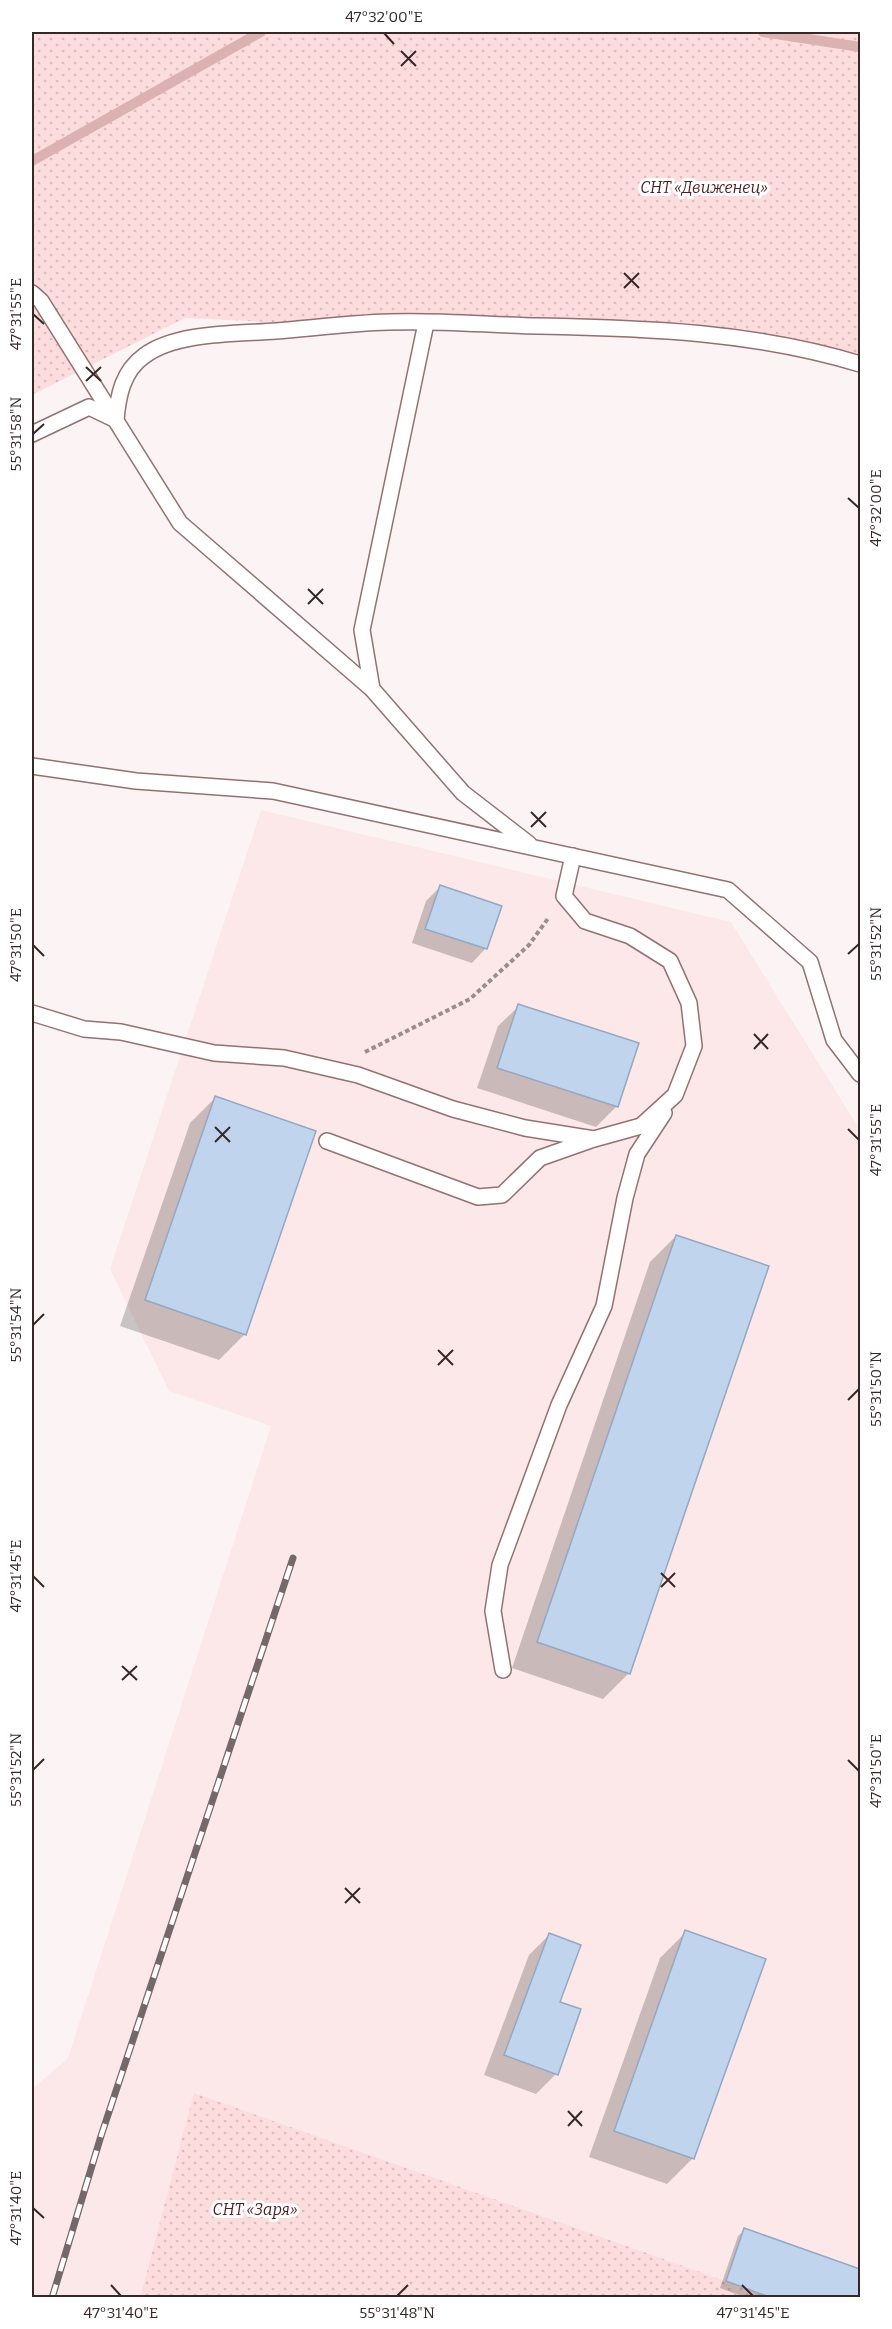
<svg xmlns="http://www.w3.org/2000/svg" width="892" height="2329" viewBox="0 0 892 2329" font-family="Bitter,serif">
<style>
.built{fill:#fce8e8}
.garden{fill:url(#garden-dots)}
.shadow{fill:#0003}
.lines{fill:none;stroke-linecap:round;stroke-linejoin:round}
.stream{stroke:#dbb2b1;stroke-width:10}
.building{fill:#c0d4ee;stroke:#95a8c1;stroke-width:1.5}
.service-casing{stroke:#937171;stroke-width:18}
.path{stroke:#998d8d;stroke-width:4;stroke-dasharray:4.5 3;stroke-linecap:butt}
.service{stroke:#fff;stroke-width:15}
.rail-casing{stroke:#756868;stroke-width:7}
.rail{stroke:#fff;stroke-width:4.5;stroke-dasharray:14;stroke-linecap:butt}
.ticks{fill:none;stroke:#372828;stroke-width:2}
.labels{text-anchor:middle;stroke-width:6;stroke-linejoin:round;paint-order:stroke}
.park-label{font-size:16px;font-style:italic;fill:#511d20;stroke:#fff}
.neatline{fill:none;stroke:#372828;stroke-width:2}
.ticks-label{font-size:15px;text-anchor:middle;fill:#372828}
</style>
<defs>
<pattern id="garden-dots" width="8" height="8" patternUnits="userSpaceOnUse" patternTransform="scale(1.5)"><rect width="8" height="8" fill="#fcdcdc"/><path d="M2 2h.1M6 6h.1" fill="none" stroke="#d9bdbd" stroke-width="1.8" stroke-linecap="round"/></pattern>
</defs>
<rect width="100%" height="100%" fill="#fcf4f4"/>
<path class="built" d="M 261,810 L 731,922 L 860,1130 L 860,2297 L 772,2297 L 195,2094 L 140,2297 L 32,2297 L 32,2089 L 68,2058 L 271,1426 L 169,1391 L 110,1269 Z"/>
<g class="garden">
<path d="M 32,32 L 860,32 L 860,373 L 778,345 L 185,318 L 32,395 Z"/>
<path d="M 194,2093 L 771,2297 L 140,2298 Z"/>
</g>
<g class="shadow">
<path d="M 440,887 L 486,948 L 472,963 L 412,943 L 426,901 Z"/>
<path d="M 519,1006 L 637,1044 L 616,1107 L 596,1127 L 477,1088 L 498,1026 Z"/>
<path d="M 216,1097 L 245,1334 L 219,1360 L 120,1326 L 190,1123 Z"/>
<path d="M 676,1236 L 629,1673 L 603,1699 L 512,1668 L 650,1262 Z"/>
<path d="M 686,1932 L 693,2158 L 667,2184 L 589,2157 L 660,1958 Z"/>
<path d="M 549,1935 L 558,2002 L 556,2074 L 536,2094 L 484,2075 L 529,1955 Z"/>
<path d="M 745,2230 L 860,2271 L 860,2298 L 747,2298 L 720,2288 L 738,2236 Z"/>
</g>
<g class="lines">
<g class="stream">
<path d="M 763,32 L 860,47"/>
<path d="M 32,161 L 261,32"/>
</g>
</g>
<g class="building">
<path d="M 440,885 L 502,906 L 487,949 L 425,929 Z"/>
<path d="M 518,1004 L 639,1043 L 618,1107 L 497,1068 Z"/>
<path d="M 215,1096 L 316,1131 L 246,1335 L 145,1300 Z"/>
<path d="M 676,1235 L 769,1266 L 630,1674 L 537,1642 Z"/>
<path d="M 685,1930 L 766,1959 L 694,2159 L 614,2131 Z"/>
<path d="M 549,1933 L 581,1945 L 560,2002 L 581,2009 L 558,2075 L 504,2055 Z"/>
<path d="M 744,2228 L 860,2269 L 860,2298 L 772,2298 L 726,2281 Z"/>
</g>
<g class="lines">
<g class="service-casing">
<g id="service">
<path d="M 32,293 L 41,301 L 180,523 L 372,689 L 463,793 L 529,844"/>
<path d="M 32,434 L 89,407 L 116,420 C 118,395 123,371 144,356 C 176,332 236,334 276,331 C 313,328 351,323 389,322 C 438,320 489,325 538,326 C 647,328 756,332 860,364"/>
<path d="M 372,689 L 362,630 L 426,323"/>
<path d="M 32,766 L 136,781 L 273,791 L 728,890 L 810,962 L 834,1040 L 860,1074"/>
<path d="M 32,1013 L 84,1029 L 121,1032 L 214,1053 L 284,1058 L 358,1075 L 453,1109 L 525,1128 L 594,1139 L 641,1126 L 675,1095 L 694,1046 L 689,1003 L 670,961 L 630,936 L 585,921 L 564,896 L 573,856"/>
<path d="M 327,1141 L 478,1197 L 502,1195 L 540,1158 L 591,1140"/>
<path d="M 503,1670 L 493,1611 L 500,1565 L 559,1405 L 604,1306 L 625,1198 L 637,1154 L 664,1113"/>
</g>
</g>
<path class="path" d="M 365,1052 L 470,999 L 529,945 L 549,917"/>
<use href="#service" class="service"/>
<g class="rail-casing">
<path id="rail" d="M 52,2298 L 101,2136 L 293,1558"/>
</g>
<use href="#rail" class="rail"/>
</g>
<path class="ticks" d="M 384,33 L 394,44M 401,51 L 416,66M 401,66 L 416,51M 624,273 L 639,288M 624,288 L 639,273M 33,314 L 44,324M 86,367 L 101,381M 86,381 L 101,367M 33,434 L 44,424M 848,498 L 859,508M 308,589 L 323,604M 308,604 L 323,589M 531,812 L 546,827M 531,827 L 546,812M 33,945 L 44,956M 848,954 L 859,944M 754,1034 L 768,1049M 754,1049 L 768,1034M 215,1127 L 230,1142M 848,1129 L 859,1140M 215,1142 L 230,1127M 33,1325 L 44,1314M 438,1350 L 453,1365M 438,1365 L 453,1350M 848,1400 L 859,1389M 661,1573 L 675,1587M 33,1576 L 44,1587M 661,1587 L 675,1573M 122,1666 L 137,1680M 122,1680 L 137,1666M 848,1760 L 859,1771M 33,1770 L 44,1759M 345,1888 L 360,1903M 345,1903 L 360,1888M 568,2111 L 582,2126M 568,2126 L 582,2111M 33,2208 L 44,2218M 111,2285 L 121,2296M 742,2285 L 753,2296M 397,2296 L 408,2285"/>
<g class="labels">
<g class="park-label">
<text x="704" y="193">СНТ «Движенец»</text>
<text x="255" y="2215">СНТ «Заря»</text>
</g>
</g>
<rect width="892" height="2329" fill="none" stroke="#ffffff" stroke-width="66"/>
<rect x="33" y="33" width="826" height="2263" class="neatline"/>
<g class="ticks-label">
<text x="384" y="22">47°32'00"E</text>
<text transform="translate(16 314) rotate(-90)" y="5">47°31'55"E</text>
<text transform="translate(16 434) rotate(-90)" y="5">55°31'58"N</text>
<text transform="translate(876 508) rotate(-90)" y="5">47°32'00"E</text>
<text transform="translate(876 944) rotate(-90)" y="5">55°31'52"N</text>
<text transform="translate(16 945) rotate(-90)" y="5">47°31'50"E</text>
<text transform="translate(876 1140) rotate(-90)" y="5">47°31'55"E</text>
<text transform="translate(16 1325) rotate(-90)" y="5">55°31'54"N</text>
<text transform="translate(876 1389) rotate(-90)" y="5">55°31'50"N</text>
<text transform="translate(16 1576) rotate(-90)" y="5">47°31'45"E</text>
<text transform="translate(16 1770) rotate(-90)" y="5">55°31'52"N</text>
<text transform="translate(876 1771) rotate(-90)" y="5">47°31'50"E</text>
<text transform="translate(16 2208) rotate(-90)" y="5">47°31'40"E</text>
<text x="121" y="2318">47°31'40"E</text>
<text x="397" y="2318">55°31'48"N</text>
<text x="753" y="2318">47°31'45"E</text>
</g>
</svg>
